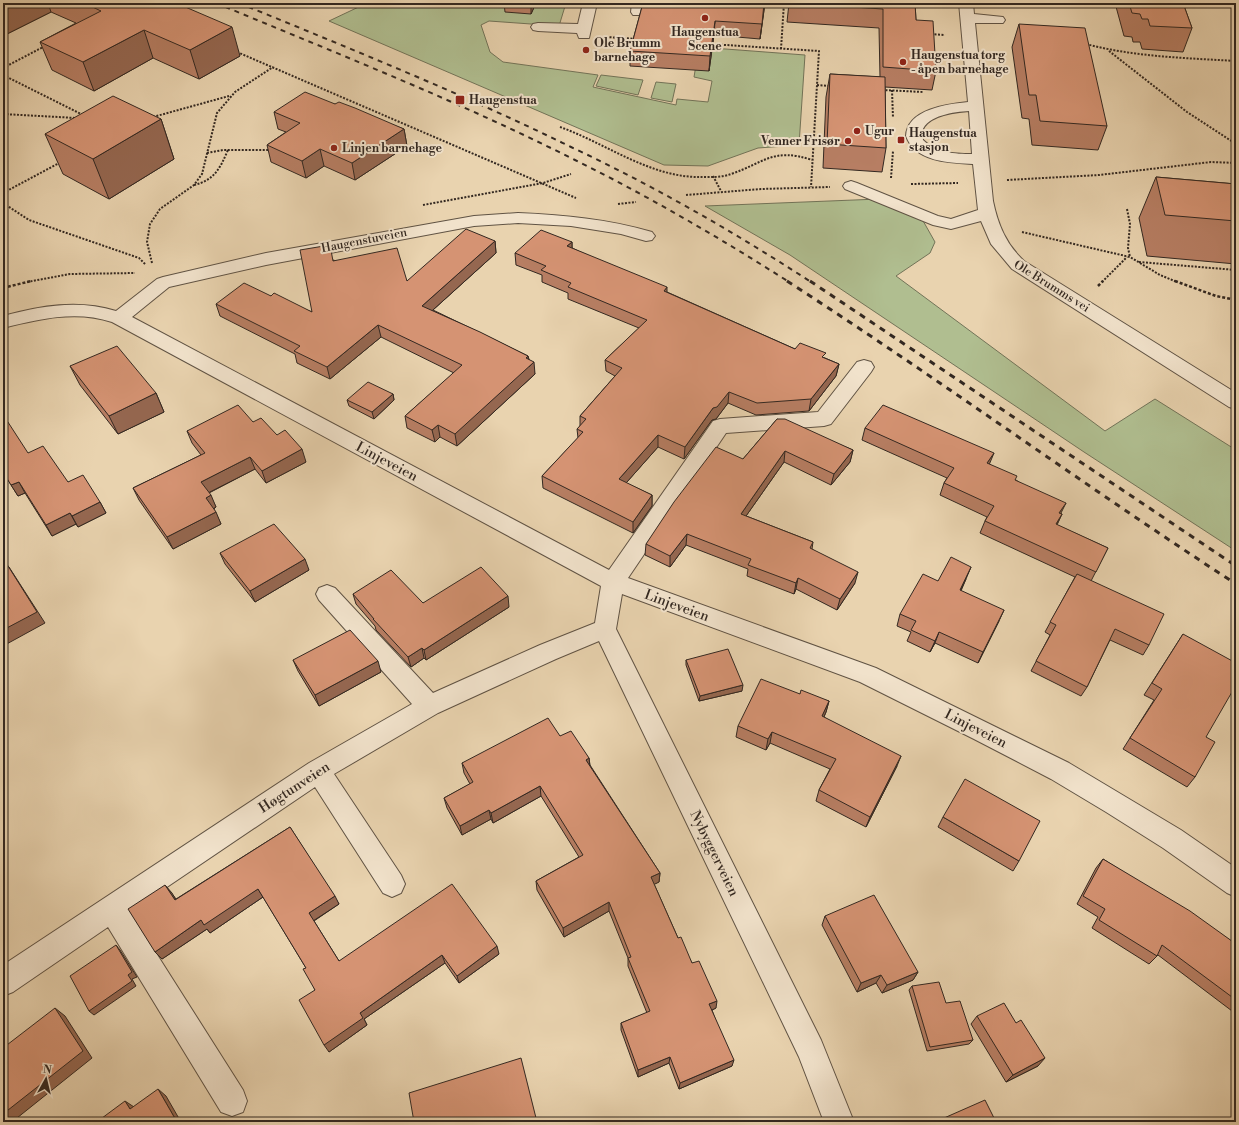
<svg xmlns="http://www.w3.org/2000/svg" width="1239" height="1125" viewBox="0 0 1239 1125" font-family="'Libre Bodoni',serif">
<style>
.green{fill:#b0be90;stroke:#727358}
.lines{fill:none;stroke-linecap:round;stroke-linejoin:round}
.minor-casing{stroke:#605344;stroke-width:2}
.path-far1{stroke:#332821;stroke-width:2;stroke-dasharray:2 1.5;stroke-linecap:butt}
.path{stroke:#332821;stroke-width:2.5;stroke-dasharray:3 2;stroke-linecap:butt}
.minor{fill:#f1e2cb;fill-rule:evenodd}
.rail-far1{stroke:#332821;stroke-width:2;stroke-dasharray:5 5;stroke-linecap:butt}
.rail{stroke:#332821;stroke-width:3;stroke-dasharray:6 6;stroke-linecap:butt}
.wall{fill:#b77e63;stroke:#332821}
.shaded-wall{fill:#956750;stroke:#332821}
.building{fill:#d59373;stroke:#332821}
.poi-dot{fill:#8f2418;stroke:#f1e2cb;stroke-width:1.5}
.labels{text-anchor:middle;stroke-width:4;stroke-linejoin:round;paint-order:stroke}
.far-poi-label{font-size:12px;font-weight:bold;fill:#332821;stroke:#f1e2cb;text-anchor:start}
.far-street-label{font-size:12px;fill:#332821;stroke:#f1e2cb}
.street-label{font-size:14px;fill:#332821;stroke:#f1e2cb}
</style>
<rect width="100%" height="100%" fill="#e9d3af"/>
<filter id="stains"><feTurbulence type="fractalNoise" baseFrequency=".005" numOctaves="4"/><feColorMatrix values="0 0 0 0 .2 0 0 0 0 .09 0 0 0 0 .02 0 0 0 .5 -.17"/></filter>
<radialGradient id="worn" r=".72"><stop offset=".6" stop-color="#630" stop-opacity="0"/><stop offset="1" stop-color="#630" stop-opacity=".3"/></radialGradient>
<g class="green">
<path d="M 367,3 L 566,3 L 559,26 L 489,21 L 481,25 L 490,52 L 503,62 L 598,75 L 593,87 L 676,105 L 677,99 L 708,102 L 712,81 L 694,77 L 699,47 L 805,55 L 799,145 L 758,148 L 708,166 L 664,165 L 329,21 Z"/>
<path d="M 601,75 L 643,80 L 638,95 L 596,86 Z"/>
<path d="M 656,82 L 676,84 L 672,102 L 651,98 Z"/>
<path d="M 879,199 L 922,219 L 935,242 L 930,253 L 896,276 L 1105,431 L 1155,399 L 1236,450 L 1236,551 L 1084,452 L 790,255 L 705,206 Z"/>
</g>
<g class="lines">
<g class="minor-casing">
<g id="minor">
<path d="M 583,3 L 597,3 L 589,38 L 579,38 L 577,33 L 538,31 L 533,30 L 531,27 L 533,24 L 538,23 L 578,24 Z"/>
<path d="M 632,3 L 646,3 L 643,15 L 633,15 L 631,12 Z"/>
<path d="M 959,3 L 973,3 L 974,14 L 1003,17 L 1005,20 L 1003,23 L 975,23 L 993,201 C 998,225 1006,244 1024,261 L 1236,393 L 1236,409 L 1229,407 L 1012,269 L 991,244 L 981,221 L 951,229 L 933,225 L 845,189 L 843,186 L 845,183 L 851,181 L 857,183 L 938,216 L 951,219 L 978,210 L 973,164 C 950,163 915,162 906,136 C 907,109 948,104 968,102 ZM 969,111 L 972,154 C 955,154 936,153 923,140 L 922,131 C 928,115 954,112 969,111 Z"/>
<path d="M 518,213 C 564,215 608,219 652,232 L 655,236 L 652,240 L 646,241 L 621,234 L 571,226 L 518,223 L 474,226 L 266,265 L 169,287 L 132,317 L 609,570 L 713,421 L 720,419 L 818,412 L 857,362 L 864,360 L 871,362 L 874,367 L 871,372 L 831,424 L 824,426 L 726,433 L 628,578 L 876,668 L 1069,763 L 1181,830 L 1236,868 L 1236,897 L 1227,893 L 1163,848 L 1106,812 L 1051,779 L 974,739 L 860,682 L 622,594 L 616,629 L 821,1040 L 854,1122 L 824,1122 L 799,1057 L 599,641 L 556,659 L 438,713 L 334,774 L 401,875 L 405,884 L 401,893 L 392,897 L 383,893 L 315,787 L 130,912 L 243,1090 L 247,1101 L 243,1112 L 232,1116 L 221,1112 L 108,927 L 13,992 L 3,996 L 3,965 L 309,763 L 412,704 L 319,600 L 316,594 L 319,588 L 327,585 L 335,588 L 433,693 L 540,645 L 595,623 L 601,586 L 112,322 C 76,310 39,319 3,328 L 3,316 C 40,306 78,299 116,311 L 157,279 L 163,277 L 266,253 L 474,216 Z"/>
</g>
</g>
<g class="path-far1">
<path d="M 931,34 L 945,35"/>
<path d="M 606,37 L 637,39"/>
<path d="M 710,44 L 819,51 L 811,187"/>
<path d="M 1086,44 C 1135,57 1186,58 1236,61"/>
<path d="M 781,49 L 784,3"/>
<path d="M 1109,51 L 1187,112 L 1236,144"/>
<path d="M 237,52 L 576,198"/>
<path d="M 3,68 L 45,46"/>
<path d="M 3,75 L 83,115"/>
<path d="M 817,85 L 831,86"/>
<path d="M 882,90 L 923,92"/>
<path d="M 892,90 L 893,118"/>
<path d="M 3,114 L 76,118"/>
<path d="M 153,117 L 229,96"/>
<path d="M 560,127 C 605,143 648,176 697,177 C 708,177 721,178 731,174 C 764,163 773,147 812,160"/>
<path d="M 207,153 L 223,150 L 270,150"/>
<path d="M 713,176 L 721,191"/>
<path d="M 891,178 L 893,151"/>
<path d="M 1007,180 L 1099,175 L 1211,162 L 1236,163"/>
<path d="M 911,184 L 958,183"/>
<path d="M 194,185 C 215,180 220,168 228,150"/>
<path d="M 3,193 L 61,162"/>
<path d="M 686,195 L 761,189 L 830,187"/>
<path d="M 3,203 L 29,220 L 139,258 L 146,265"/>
<path d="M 618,204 L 636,202"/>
<path d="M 423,205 L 543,183 L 571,174"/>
<path d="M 1127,209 L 1130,224 L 1128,248 L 1130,257"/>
<path d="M 1022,232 L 1130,257 L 1160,275 L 1177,282"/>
<path d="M 1139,262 L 1236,270"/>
<path d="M 152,263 L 147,242 L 150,224 L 160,209 L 194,185 L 202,174 L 217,113 L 235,92 L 273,67"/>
<path d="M 27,282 L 70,274 L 135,273"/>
<path d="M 1102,282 L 1127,257"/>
</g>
<g class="path">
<path d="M 1175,281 L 1216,296 L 1236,300"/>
<path d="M 1098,286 L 1103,281"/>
<path d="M 3,288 L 31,281"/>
</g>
<use href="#minor" class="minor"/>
<g class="rail-far1">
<path d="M 216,3 C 336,53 458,101 575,160 C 648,196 720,238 789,282"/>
<path d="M 239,3 C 351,49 463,94 571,147 C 654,186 734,232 811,282"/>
</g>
<g class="rail">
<path d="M 787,281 C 939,379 1085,486 1236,584"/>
<path d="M 810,281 L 1236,566"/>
</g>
</g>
<g class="wall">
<path d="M 3,3 L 176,3 L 240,56 L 199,79 L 153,58 L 94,91 L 52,70 L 40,42 L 76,23 L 51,12 L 3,36 Z"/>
<path d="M 504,3 L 536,3 L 531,14 L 505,12 Z"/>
<path d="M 643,3 L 765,3 L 760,39 L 714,35 L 709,71 L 630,66 L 630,51 Z"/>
<path d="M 789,3 L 915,3 L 916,20 L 936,71 L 932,90 L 885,87 L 886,148 L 882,172 L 823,168 L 826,97 L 830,74 L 880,77 L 879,28 L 787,22 Z"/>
<path d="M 1115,3 L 1183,3 L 1192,28 L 1183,52 L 1142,49 L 1140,42 L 1133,42 L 1132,37 L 1124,36 Z"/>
<path d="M 1019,24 L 1107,126 L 1098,150 L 1032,145 L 1029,119 L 1022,118 L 1012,47 Z"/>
<path d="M 335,104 L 404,129 L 407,146 L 355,180 L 324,166 L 306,178 L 271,162 L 267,145 L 286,132 L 278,129 L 274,112 Z"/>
<path d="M 161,119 L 174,159 L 109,199 L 63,174 L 45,134 Z"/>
<path d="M 1156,177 L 1236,184 L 1236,264 L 1147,256 L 1139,218 Z"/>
<path d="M 495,241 L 496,253 L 433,310 L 528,356 L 529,359 L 535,374 L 457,446 L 440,437 L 435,442 L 407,428 L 405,416 L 454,373 L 381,337 L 330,379 L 297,363 L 295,354 L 220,316 L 216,304 L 271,296 L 312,312 L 333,260 L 407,281 Z"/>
<path d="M 572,242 L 572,248 L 667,292 L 795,349 L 825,358 L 839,364 L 836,376 L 809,411 L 756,415 L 728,403 L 716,419 L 712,420 L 684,459 L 658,447 L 626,483 L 652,495 L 652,506 L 633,533 L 543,488 L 542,476 L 578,438 L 577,429 L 580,426 L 580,416 L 615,376 L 606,371 L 605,360 L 639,328 L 568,299 L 568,293 L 542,282 L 542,275 L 516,265 L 515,253 Z"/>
<path d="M 70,366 L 156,393 L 164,412 L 118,434 L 80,385 Z"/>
<path d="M 393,394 L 394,400 L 374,419 L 349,406 L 347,400 Z"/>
<path d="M 777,419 L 853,450 L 850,462 L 831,485 L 784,462 L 746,516 L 813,542 L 812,549 L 855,583 L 837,610 L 796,589 L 794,594 L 747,576 L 748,569 L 686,545 L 670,567 L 645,555 L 646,544 L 743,459 Z"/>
<path d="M 253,422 L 277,435 L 306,462 L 266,483 L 255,469 L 209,493 L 216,507 L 214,509 L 221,524 L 173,549 L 139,500 L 133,488 L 201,455 L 192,443 L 187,431 Z"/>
<path d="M 865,428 L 989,464 L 1016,480 L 1062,514 L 1057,525 L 1108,548 L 1091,581 L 1149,645 L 1143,655 L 1110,640 L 1087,687 L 1081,696 L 1031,671 L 1050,635 L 1045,632 L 1075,577 L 980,533 L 985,521 L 987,517 L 940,495 L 944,483 L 947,478 L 862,440 Z"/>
<path d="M 28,453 L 68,482 L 100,502 L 106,513 L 78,527 L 76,524 L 52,536 L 25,493 L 18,496 L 3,472 Z"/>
<path d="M 220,553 L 309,570 L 255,602 L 225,564 Z"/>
<path d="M 966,579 L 961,591 L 999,621 L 978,663 L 935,643 L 930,652 L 907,641 L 911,632 L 897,626 L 900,614 L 938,581 Z"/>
<path d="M 353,594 L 423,603 L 509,607 L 426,660 L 424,658 L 411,667 L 376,630 L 375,626 L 356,604 Z"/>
<path d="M 1183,634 L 1206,737 L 1195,777 L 1187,787 L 1123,749 L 1154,700 L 1144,695 Z"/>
<path d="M 293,660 L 381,672 L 319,706 L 298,671 Z"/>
<path d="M 686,660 L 742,691 L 699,701 L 686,665 Z"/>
<path d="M 800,694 L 829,701 L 826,712 L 824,717 L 897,766 L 866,827 L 816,801 L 819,790 L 830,769 L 770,743 L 766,750 L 736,737 L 738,726 Z"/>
<path d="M 560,736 L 589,758 L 590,765 L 660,873 L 659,882 L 654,884 L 678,938 L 692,963 L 716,1008 L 712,1010 L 732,1066 L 679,1089 L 669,1063 L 638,1077 L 621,1030 L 621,1023 L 647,1013 L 628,966 L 628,958 L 609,911 L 564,937 L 537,890 L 536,881 L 579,857 L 541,796 L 493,823 L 491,819 L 462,835 L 447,808 L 444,798 L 470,784 L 464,773 L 462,763 Z"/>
<path d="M 943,817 L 1019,861 L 1013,871 L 938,827 Z"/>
<path d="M 290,827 L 339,904 L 314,921 L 339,961 L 499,954 L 459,983 L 445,963 L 364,1019 L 367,1025 L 329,1052 L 315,990 L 306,968 L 263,897 L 210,933 L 207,929 L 162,959 L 155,952 L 165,885 L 176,899 Z"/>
<path d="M 1103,859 L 1236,944 L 1236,1014 L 1158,955 L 1149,964 L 1092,928 L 1098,917 L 1077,904 L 1096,868 Z"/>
<path d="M 825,916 L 918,972 L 913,980 L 882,993 L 876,983 L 857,992 L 822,925 Z"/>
<path d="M 912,986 L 946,1003 L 973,1040 L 969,1044 L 927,1051 L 909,990 Z"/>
<path d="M 977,1016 L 1038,1066 L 1006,1082 L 971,1024 Z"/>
</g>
<g class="shaded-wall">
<path d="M 3,3 L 48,3 L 51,12 L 3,36 Z"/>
<path d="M 531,3 L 536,3 L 531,14 Z"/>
<path d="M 764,3 L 765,3 L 760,39 L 762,24 Z"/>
<path d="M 715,21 L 714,35 L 709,71 L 710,56 Z"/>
<path d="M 232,27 L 240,56 L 199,79 L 190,50 Z"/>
<path d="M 144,30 L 153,58 L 94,91 L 83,62 Z"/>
<path d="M 161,119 L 174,159 L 109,199 L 93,159 Z"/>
<path d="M 404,129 L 407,146 L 355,180 L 352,163 Z"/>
<path d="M 320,149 L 324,166 L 306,178 L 302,161 Z"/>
<path d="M 495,241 L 496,253 L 424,318 L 422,306 Z"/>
<path d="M 572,242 L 572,254 L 567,246 Z"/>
<path d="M 667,287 L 667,299 L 664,291 Z"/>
<path d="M 378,325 L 381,337 L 330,379 L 327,367 Z"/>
<path d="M 528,356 L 529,367 L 534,362 L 535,374 L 457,446 L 455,434 Z"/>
<path d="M 839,364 L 836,376 L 809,411 L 811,399 Z"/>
<path d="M 729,392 L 728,403 L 716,419 L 712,420 L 684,459 L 685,447 L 713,408 Z"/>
<path d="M 156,393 L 164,412 L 118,434 L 109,416 Z"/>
<path d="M 393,394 L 394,400 L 374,419 L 372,412 Z"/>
<path d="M 438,425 L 440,437 L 435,442 L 432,430 Z"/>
<path d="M 658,435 L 658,447 L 619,491 L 619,479 Z"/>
<path d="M 302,449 L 306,462 L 266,483 L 262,471 Z"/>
<path d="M 853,450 L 850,462 L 831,485 L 834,474 Z"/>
<path d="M 785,451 L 784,462 L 739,526 L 741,514 Z"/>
<path d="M 994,453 L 989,465 L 987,463 Z"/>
<path d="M 250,457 L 255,469 L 206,494 L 201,482 Z"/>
<path d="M 19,482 L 25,493 L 18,496 L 11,485 Z"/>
<path d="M 211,495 L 216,507 L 211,510 L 206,498 Z"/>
<path d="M 652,495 L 652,506 L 633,533 L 633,522 Z"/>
<path d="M 100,502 L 106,513 L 78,527 L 72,516 Z"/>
<path d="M 1066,503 L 1060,515 L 1059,513 Z"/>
<path d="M 216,512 L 221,524 L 173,549 L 167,537 Z"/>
<path d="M 70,513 L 76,524 L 52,536 L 46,525 Z"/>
<path d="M 1062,514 L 1056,526 L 1056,524 Z"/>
<path d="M 687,534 L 686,545 L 670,567 L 670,556 Z"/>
<path d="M 305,559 L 309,570 L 255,602 L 250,591 Z"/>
<path d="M 9,567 L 45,623 L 3,646 L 3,630 Z"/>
<path d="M 971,567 L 966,579 L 955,602 L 960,590 Z"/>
<path d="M 858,572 L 855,583 L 837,610 L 840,599 Z"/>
<path d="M 798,578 L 796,589 L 794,594 L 796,583 Z"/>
<path d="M 508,596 L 509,607 L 426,660 L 424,650 Z"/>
<path d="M 1004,610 L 999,621 L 978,663 L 983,652 Z"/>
<path d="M 939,632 L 935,643 L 930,652 L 935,641 Z"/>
<path d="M 422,648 L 424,658 L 411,667 L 408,657 Z"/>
<path d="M 378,661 L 381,672 L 319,706 L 315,695 Z"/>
<path d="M 743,685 L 742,691 L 699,701 L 700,696 Z"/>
<path d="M 829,701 L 826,712 L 819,727 L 822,716 Z"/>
<path d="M 772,732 L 770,743 L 766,750 L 768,739 Z"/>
<path d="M 901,756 L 897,766 L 866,827 L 870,817 Z"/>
<path d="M 589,758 L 590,768 L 586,760 Z"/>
<path d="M 540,786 L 541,796 L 493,823 L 491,813 Z"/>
<path d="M 489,810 L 491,819 L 462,835 L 460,826 Z"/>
<path d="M 660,873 L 659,882 L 651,886 L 651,877 Z"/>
<path d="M 165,885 L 172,893 L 181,908 L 175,900 Z"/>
<path d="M 258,889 L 263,897 L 210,933 L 207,929 L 162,959 L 155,952 L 201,920 Z"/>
<path d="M 335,896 L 339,904 L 313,921 L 309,913 Z"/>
<path d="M 609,902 L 609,911 L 564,937 L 563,928 Z"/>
<path d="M 116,945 L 120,950 L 137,977 L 132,979 L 136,986 L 94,1015 L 89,1011 L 128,975 Z"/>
<path d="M 497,946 L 499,954 L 459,983 L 457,976 Z"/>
<path d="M 442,955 L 445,963 L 364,1019 L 367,1025 L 329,1052 L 324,1045 L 360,1013 Z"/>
<path d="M 918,972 L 913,980 L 882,993 L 887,985 Z"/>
<path d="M 881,975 L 876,983 L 857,992 L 861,983 Z"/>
<path d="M 717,1001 L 716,1008 L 708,1012 L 709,1004 Z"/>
<path d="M 55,1008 L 65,1016 L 92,1058 L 12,1122 L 3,1122 L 3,1114 Z"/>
<path d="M 670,1057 L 669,1063 L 638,1077 L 638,1070 Z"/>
<path d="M 1045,1058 L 1038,1066 L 1006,1082 L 1013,1075 Z"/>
<path d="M 734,1060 L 732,1066 L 679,1089 L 680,1083 Z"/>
<path d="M 158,1089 L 166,1096 L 181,1122 L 177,1122 Z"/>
<path d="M 125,1101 L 134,1107 L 130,1109 Z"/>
</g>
<g class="building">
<path d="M 84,3 L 176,3 L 232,27 L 190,50 L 144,30 L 83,62 L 40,42 L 101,11 Z"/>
<path d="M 643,3 L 764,3 L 762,24 L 715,21 L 710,56 L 630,51 Z"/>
<path d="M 790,3 L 915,3 L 916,20 L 933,21 L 936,71 L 883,67 L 883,9 Z"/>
<path d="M 1129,3 L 1183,3 L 1192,28 L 1150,26 L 1148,19 L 1142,19 L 1140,14 L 1132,13 Z"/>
<path d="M 1019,24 L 1085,28 L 1107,126 L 1040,121 L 1036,95 L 1029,95 Z"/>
<path d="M 830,74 L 885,77 L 886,148 L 827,144 Z"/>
<path d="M 305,92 L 335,104 L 339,102 L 355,108 L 404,129 L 352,163 L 320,149 L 302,161 L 267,145 L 300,123 L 274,112 Z"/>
<path d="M 113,96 L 161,119 L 93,159 L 45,134 Z"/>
<path d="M 1156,177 L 1236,184 L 1236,221 L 1165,215 Z"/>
<path d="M 466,229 L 495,241 L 422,306 L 480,332 L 528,356 L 526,358 L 534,362 L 455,434 L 438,425 L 432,430 L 405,416 L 462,365 L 378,325 L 327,367 L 294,351 L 300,346 L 216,304 L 244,283 L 271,296 L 274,293 L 312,312 L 300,250 L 330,245 L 333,261 L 397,248 L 407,281 Z"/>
<path d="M 541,230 L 572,242 L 567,246 L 667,287 L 664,291 L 795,349 L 800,343 L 826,353 L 822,357 L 839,364 L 811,399 L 757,403 L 729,392 L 717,407 L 713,408 L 685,447 L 658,435 L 619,479 L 652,495 L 633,522 L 542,476 L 583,432 L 577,429 L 586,419 L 580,416 L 622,368 L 605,360 L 647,320 L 568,287 L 571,283 L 541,270 L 546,266 L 515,253 Z"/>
<path d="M 117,346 L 156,393 L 109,416 L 70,366 Z"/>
<path d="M 368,382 L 393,394 L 372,412 L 347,400 Z"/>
<path d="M 238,405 L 253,422 L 261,418 L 277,435 L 285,430 L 302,449 L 262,471 L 250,457 L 201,482 L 211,495 L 206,498 L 216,512 L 167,537 L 133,488 L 205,453 L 187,431 Z"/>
<path d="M 883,405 L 994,453 L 987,463 L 1017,476 L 1015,480 L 1066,503 L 1059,513 L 1062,514 L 1056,524 L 1108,548 L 1096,572 L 985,521 L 994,506 L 944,483 L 954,468 L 865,428 Z"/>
<path d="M 4,416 L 28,453 L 43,446 L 68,482 L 83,475 L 100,502 L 72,516 L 70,513 L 46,525 L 19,482 L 11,485 L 3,472 L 3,417 Z"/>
<path d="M 777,419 L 785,419 L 853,450 L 834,474 L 785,451 L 741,514 L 813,542 L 810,548 L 858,572 L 840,599 L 798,578 L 796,583 L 748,565 L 751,559 L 687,534 L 670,556 L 646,544 L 674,502 L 716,447 L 743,459 Z"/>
<path d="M 274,524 L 305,559 L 250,591 L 220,553 Z"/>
<path d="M 951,557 L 971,567 L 960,590 L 1004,610 L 983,652 L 939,632 L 935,641 L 911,630 L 916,621 L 900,614 L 923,574 L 938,581 Z"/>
<path d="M 3,558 L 37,612 L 3,630 Z"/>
<path d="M 481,567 L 508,596 L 424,650 L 422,648 L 408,657 L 373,619 L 374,619 L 353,594 L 391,570 L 423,603 Z"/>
<path d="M 1077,574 L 1164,614 L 1149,645 L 1115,629 L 1087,687 L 1036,661 L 1056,625 L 1050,622 Z"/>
<path d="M 350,630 L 378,661 L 315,695 L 293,660 Z"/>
<path d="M 1183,634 L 1236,663 L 1236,685 L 1206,737 L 1215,742 L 1195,777 L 1130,738 L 1162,689 L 1152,683 Z"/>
<path d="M 728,649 L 743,685 L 700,696 L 686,660 Z"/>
<path d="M 761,679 L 800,694 L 801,690 L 829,701 L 822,716 L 901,756 L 870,817 L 819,790 L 836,759 L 772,732 L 768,739 L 738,726 Z"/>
<path d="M 548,718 L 560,736 L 571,731 L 589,758 L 586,760 L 660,873 L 651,877 L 678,938 L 681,937 L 692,963 L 699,961 L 717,1001 L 709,1004 L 734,1060 L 680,1083 L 670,1057 L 638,1070 L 621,1023 L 650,1011 L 628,958 L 631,957 L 609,902 L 563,928 L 536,881 L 583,855 L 540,786 L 491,813 L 489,810 L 460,826 L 444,798 L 473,782 L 462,763 Z"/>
<path d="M 965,779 L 1040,821 L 1019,861 L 943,817 Z"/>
<path d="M 290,827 L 335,896 L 309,913 L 339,961 L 452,884 L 497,946 L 457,976 L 442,955 L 360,1013 L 363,1018 L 324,1045 L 299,1000 L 315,990 L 303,969 L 306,968 L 258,889 L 204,925 L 201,920 L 155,952 L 128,909 L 165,885 L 175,900 Z"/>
<path d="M 1103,859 L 1190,911 L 1236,944 L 1236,1000 L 1162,945 L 1157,956 L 1099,920 L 1105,909 L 1083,896 Z"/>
<path d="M 874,895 L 918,972 L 887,985 L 881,975 L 861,983 L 825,916 Z"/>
<path d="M 116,945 L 132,972 L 128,975 L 132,981 L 89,1011 L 70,976 Z"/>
<path d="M 939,982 L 946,1003 L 960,1001 L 973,1040 L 930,1047 L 912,986 Z"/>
<path d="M 1004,1003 L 1016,1023 L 1021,1020 L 1045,1058 L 1013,1075 L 977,1016 Z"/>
<path d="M 55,1008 L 83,1051 L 3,1114 L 3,1048 Z"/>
<path d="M 521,1058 L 537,1122 L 414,1122 L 409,1093 Z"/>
<path d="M 158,1089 L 177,1122 L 99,1122 L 98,1121 L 125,1101 L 130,1109 Z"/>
<path d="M 985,1100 L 996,1122 L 935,1122 Z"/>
</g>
<g class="poi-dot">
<circle cx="705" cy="18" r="4"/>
<circle cx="586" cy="50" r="4"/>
<circle cx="903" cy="62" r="4"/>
<rect x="455" y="95" width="10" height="10" rx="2"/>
<circle cx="857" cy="131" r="4"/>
<rect x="897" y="136" width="8" height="8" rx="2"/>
<circle cx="848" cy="141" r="4"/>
<circle cx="334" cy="148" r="4"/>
</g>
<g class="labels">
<g class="far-poi-label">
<text x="705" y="36" text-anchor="middle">Haugenstua<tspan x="705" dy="14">Scene</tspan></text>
<text x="594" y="47">Ole Brumm<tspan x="594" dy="14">barnehage</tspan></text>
<text x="911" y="59">Haugenstua torg<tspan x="911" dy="14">- åpen barnehage</tspan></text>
<text x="469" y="104">Haugenstua</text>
<text x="865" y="135">Ugur</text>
<text x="909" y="137">Haugenstua<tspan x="909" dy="14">stasjon</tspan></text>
<text x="840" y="145" text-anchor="end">Venner Frisør</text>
<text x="342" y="152">Linjen barnehage</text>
</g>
<g class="far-street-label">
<text transform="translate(364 240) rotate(-11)" y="4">Haugenstuveien</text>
<text transform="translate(1052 286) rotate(32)" y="4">Ole Brumms vei</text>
</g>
<g class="street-label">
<text transform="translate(387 461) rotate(28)" y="5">Linjeveien</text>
<text transform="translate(677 605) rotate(20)" y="5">Linjeveien</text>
<text transform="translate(976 728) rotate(27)" y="5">Linjeveien</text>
<text transform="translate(294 787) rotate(-33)" y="5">Høgtunveien</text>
<text transform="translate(715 853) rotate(64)" y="5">Nybyggerveien</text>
</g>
</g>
<rect width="1239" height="1125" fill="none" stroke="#e9d3af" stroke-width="16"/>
<rect x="4" y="4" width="1231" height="1117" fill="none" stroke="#332821" stroke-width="2"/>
<rect x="8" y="8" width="1223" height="1109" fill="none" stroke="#332821"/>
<g transform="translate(46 1079) rotate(8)" stroke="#f1e2cb" stroke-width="3" paint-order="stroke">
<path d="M0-3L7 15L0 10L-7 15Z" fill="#332821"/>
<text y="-6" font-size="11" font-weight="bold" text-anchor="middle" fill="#332821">N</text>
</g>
<rect width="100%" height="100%" filter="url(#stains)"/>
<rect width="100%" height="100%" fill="url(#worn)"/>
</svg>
